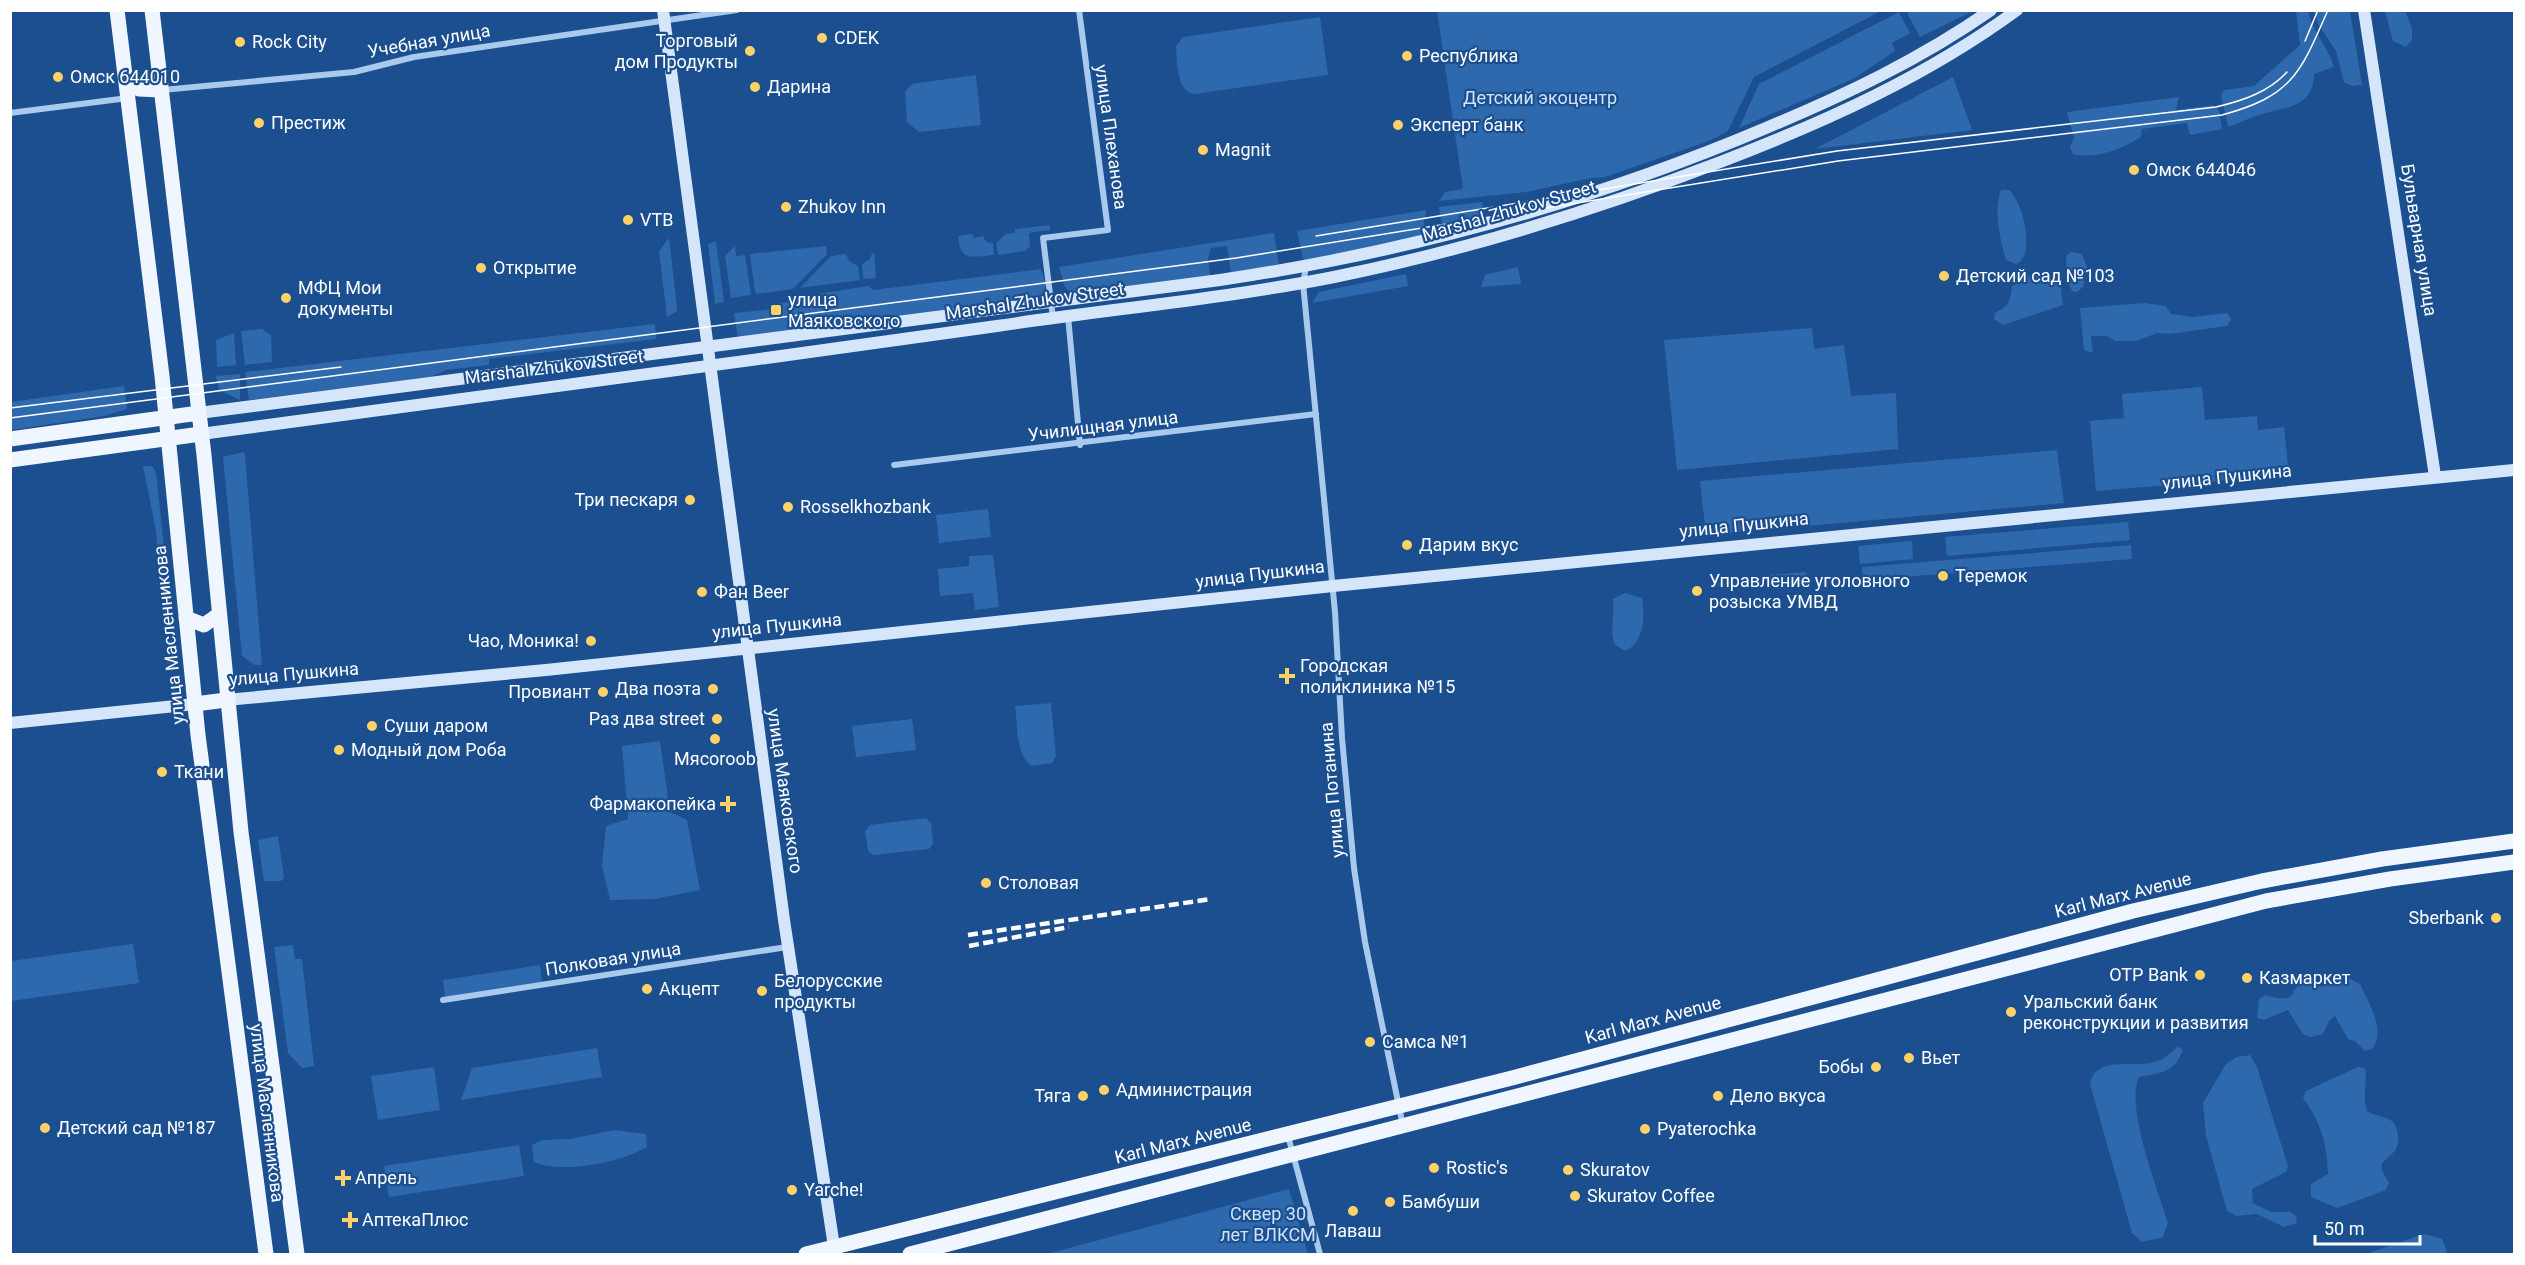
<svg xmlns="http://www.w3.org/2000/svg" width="2525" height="1265" viewBox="0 0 2525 1265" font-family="Roboto,sans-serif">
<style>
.green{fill:#2e69ad}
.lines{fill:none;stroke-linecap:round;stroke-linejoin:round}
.street{stroke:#a9c9ee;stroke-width:6}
.secondary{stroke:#d6e6fa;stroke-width:12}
.primary{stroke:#f0f6ff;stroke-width:15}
.tram{stroke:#fff;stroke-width:1.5}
.rail{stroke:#fff;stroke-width:4.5;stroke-dasharray:10 4.5;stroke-linecap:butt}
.poi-dot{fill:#ffd166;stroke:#1b4f8f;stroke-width:2}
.labels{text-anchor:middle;stroke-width:4.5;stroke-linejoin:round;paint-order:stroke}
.poi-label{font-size:18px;fill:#fff;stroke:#1b4f8f;text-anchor:start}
.street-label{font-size:18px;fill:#fff;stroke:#1b4f8f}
.park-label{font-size:18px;fill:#cfe3fa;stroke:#1b4f8f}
</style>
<rect width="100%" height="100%" fill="#1b4f8f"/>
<g class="green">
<path d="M 1437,11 L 1437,10 L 1881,11 L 1754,77 L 1728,131 L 1709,141 L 1605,177 L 1591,178 L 1526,192 L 1439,201 L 1445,192 L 1463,189 Z"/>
<path d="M 1906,11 L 1973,11 L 1920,37 Z"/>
<path d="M 2296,11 L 2308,11 C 2312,31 2328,46 2334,67 L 2314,74 C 2314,108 2284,107 2259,115 C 2248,118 2239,124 2228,127 L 2221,95 L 2224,90 L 2254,86 L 2300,45 Z"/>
<path d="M 2314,11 L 2350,11 L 2362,85 L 2352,86 L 2344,82 L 2336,51 L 2318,24 Z"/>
<path d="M 2385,11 L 2405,11 L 2412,28 L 2412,40 L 2406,47 L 2393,41 Z"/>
<path d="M 1899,12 L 1910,33 L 1892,43 L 1895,51 L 1855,78 L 1739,128 L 1759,84 Z"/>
<path d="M 1320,17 L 1328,75 L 1195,94 C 1176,92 1177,62 1176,46 L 1183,37 Z"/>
<path d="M 976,75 L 981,125 L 919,132 L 907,122 L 905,92 L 912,84 Z"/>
<path d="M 1953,77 L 1972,130 L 1815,149 Z"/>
<path d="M 2179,97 L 2176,110 L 2213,105 L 2219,110 L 2222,129 L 2190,135 L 2187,123 L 2142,129 L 2141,137 C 2123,149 2094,160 2073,154 L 2070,147 L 2074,138 L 2067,112 Z"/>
<path d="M 2001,190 L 2009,190 C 2022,200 2037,256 2016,264 L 2006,260 C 2000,240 1993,209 2001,190 Z"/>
<path d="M 1482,202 L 1486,221 L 1443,233 L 1439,207 Z"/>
<path d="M 1426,210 L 1422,235 L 1304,263 L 1297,231 Z"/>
<path d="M 1050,225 L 1050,230 L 1029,233 L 1030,246 L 1025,251 L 998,255 L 996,243 L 1006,234 L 1015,233 L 1015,229 Z"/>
<path d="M 1274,233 L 1279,266 L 1231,273 L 1227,246 L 1211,248 L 1208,258 L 1210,276 L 1072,295 L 1065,287 L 1059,267 Z"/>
<path d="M 973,234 L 973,238 L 983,236 L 986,242 L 993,243 L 994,255 C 972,257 960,262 958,236 Z"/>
<path d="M 669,238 L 677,307 L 676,312 L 667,317 L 659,251 Z"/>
<path d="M 716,241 L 724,302 L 715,304 L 708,244 Z"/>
<path d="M 735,246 L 736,256 L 745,255 L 751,295 L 731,298 L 725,256 Z"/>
<path d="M 826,246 L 827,254 L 793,289 L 756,294 L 755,292 L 750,254 Z"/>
<path d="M 2071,252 L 2082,254 L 2087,267 L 2083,287 L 2077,292 L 2072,291 L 2067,279 L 2066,256 Z"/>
<path d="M 872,253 L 874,253 L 876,278 L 863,279 L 862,264 L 870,259 Z"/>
<path d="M 846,254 L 849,261 L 858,266 L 860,280 L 800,288 L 831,256 Z"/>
<path d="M 1518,267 L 1521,284 L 1481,287 L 1485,275 Z"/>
<path d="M 1041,269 L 1046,285 L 1042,295 L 1036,299 L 738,339 L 734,313 L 775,309 L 774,305 L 778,303 L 818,299 L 818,294 L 868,286 L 873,290 Z"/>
<path d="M 2038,271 L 2051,272 L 2060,279 L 2063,305 L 2003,325 L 1994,319 L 1995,313 C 2011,304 2009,304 2012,286 Z"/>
<path d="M 1406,274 L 1408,286 L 1312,303 L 1319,292 Z"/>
<path d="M 2145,303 L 2166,306 L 2171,314 L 2193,317 L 2227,313 L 2231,319 L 2227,326 L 2220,327 L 2169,334 L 2157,333 L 2136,341 L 2115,341 L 2107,336 L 2091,336 L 2093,353 L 2084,350 L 2080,308 Z"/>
<path d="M 655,324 L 656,339 L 489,359 L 489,365 L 446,370 L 430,377 L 249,400 L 245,372 Z"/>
<path d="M 1812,328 L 1814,349 L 1844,345 L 1851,396 L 1896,393 L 1898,449 L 1677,470 L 1664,340 Z"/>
<path d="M 262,329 L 271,335 L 272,362 L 245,365 L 241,331 Z"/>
<path d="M 234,333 L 236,365 L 217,367 L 216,340 Z"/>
<path d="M 240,374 L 240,400 L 219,390 L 216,376 Z"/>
<path d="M 124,386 L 127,409 L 104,416 L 11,430 L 11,402 Z"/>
<path d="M 2202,387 L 2205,420 L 2257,416 L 2258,430 L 2284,427 L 2289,475 L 2096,491 L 2090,421 L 2124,418 L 2122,394 Z"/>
<path d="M 2057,450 L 2064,503 L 1706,535 L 1700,481 Z"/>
<path d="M 244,452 L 245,455 L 262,665 L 255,665 L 242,656 L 223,457 Z"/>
<path d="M 143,466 L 152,466 L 156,472 L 177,668 L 168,671 L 156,531 Z"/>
<path d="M 988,509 L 991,537 L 939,543 L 936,515 Z"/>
<path d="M 2128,522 L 2130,540 L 1947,556 L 1945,537 Z"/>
<path d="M 1912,541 L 1913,559 L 1860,564 L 1858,546 Z"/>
<path d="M 2131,545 L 2132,559 L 1863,580 L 1862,567 Z"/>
<path d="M 993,555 L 999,607 L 975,610 L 973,593 L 940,596 L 938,569 L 969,566 L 969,556 Z"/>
<path d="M 1806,572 L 1806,580 L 1718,587 L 1717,579 Z"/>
<path d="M 1625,593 L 1642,598 C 1645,616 1645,642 1625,651 L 1615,645 C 1609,628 1615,615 1613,599 Z"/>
<path d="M 1051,703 L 1056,756 L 1052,763 L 1031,766 C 1015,752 1018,726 1015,706 Z"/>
<path d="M 912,719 L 916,750 L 856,757 L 852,726 Z"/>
<path d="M 660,741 L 670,812 L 687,820 L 700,890 L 655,899 L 610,900 L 602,866 L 606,826 L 628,819 L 622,746 Z"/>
<path d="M 926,818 L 931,823 L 933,843 L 929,849 L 873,855 L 868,851 L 865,831 L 870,825 Z"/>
<path d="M 278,836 L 284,878 L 281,881 L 264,881 L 258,840 Z"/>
<path d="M 133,944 L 139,983 L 11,1001 L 11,961 Z"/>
<path d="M 293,945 L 295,959 L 302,959 L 314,1066 L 302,1068 L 288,1053 L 274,947 Z"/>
<path d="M 540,965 L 542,982 L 445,997 L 443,980 Z"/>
<path d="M 2335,978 L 2348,978 L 2360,984 C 2368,1002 2387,1031 2372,1049 L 2365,1051 L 2355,1041 L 2348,1039 L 2335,1016 L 2329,1021 L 2323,1034 L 2310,1037 L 2303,1034 L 2288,1010 L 2264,1020 L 2257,1018 L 2259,999 L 2265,995 C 2303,1006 2286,987 2303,985 C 2321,984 2316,993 2335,978 Z"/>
<path d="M 2178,1046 L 2183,1050 C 2173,1074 2162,1072 2139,1077 C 2125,1108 2158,1189 2168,1223 L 2163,1237 L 2142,1242 L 2132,1233 L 2090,1084 C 2095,1055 2135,1068 2155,1062 C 2165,1059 2171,1053 2178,1046 Z"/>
<path d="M 597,1048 L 602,1077 L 461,1100 L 472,1068 Z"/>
<path d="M 2250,1055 L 2257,1067 L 2288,1166 L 2286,1172 L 2252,1189 L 2253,1203 L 2271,1212 L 2290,1212 L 2296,1216 L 2297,1223 L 2284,1227 L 2257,1214 L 2237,1216 L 2227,1211 L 2206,1136 L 2203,1103 L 2226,1064 L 2237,1057 Z"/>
<path d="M 434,1067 L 440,1110 L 378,1120 L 371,1076 Z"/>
<path d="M 2358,1067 L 2365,1068 C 2368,1081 2362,1097 2367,1111 C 2374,1116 2386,1116 2393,1122 C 2398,1127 2400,1143 2396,1149 C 2384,1166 2374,1158 2389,1183 L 2386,1190 L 2337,1208 L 2311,1197 L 2311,1184 L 2328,1174 C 2327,1144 2321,1122 2303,1098 L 2306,1091 Z"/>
<path d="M 614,1130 L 646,1134 L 647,1147 C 619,1163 564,1174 534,1162 L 532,1145 L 542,1140 L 570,1139 Z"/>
<path d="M 519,1145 L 524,1176 L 389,1197 L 384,1166 Z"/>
<path d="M 1289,1189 L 1308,1254 L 1047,1254 Z"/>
<path d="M 2424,1234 L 2442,1239 L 2446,1248 L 2446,1254 L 2366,1254 Z"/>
</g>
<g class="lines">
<g class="street">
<path d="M 162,90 L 354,72 L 414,57 L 737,10"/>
<path d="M 10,113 L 128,98"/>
<path d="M 1306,267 L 1303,283 L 1335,612 L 1342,738 L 1354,868 L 1365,942 L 1403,1126"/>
<path d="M 1068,316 L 1080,445"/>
<path d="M 1053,318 L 1043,238 L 1108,230 L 1079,10"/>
<path d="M 894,465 L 1316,414"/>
<path d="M 443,1000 L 787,947"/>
<path d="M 1288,1136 L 1320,1254"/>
</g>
<g class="secondary">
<path d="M 663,10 L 784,920 L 835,1253"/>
<path d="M 2364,10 L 2435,476"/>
<path d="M 199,413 L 1220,280 C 1409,252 1591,202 1766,128 C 1845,95 1921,59 1991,10"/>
<path d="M 201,434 C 467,397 732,364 997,326 C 1110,309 1223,299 1334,277 C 1468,250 1596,210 1723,161 C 1827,121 1927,76 2017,10"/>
<path d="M 226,700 L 546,670 L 1333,586 L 2514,470"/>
<path d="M 10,723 L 195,704"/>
</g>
<g class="primary">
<path d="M 117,10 L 162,376 L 198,735 L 266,1254"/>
<path d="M 152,10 L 204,455 L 241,832 L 297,1254"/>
<path d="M 126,77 L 139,89 L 161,90"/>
<path d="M 10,439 L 199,413"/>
<path d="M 10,460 L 201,434"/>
<path d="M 186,618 L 204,625 L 218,615"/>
<path d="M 195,704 L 226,700"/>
<path d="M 806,1254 L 1512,1078 L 2133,911 L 2262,881 L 2382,859 L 2514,841"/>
<path d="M 910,1254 L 2266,901 L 2390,879 L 2514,862"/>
</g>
<g class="tram">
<path d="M 2305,41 L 2318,10"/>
<path d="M 1316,236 L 1837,151 L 2216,107 C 2242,101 2269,92 2287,72"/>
<path d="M 10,408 L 341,367"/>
<path d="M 10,418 L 1236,258 L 1838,161 L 2222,115 C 2292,96 2300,74 2328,10"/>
</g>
<g class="rail">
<path d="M 968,935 L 1211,899"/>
<path d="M 969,946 L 1069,927"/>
</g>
</g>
<g class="poi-dot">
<circle cx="822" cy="38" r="6"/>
<circle cx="240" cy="42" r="6"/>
<circle cx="750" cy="51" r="6"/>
<circle cx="1407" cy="56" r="6"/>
<circle cx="58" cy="77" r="6"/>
<circle cx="755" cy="87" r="6"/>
<circle cx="259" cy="123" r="6"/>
<circle cx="1398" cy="125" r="6"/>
<circle cx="1203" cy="150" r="6"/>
<circle cx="2134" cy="170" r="6"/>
<circle cx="786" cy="207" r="6"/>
<circle cx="628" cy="220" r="6"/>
<circle cx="481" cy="268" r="6"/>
<circle cx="1944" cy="276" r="6"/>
<circle cx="286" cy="298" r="6"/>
<rect x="770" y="304" width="12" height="12" rx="3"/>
<circle cx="690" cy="500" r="6"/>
<circle cx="788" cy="507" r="6"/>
<circle cx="1407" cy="545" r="6"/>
<circle cx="1943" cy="576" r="6"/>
<circle cx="1697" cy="591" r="6"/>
<circle cx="702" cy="592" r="6"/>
<circle cx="591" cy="641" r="6"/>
<path d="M1284 667h6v6h6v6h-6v6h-6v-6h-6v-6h6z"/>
<circle cx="713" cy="689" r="6"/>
<circle cx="603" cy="692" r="6"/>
<circle cx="717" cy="719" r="6"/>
<circle cx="372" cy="726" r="6"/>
<circle cx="715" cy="739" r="6"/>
<circle cx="339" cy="750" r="6"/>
<circle cx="162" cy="772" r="6"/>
<path d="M725 795h6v6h6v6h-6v6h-6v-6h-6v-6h6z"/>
<circle cx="986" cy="883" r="6"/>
<circle cx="2496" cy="918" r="6"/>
<circle cx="2200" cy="975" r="6"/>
<circle cx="2247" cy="978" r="6"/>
<circle cx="647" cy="989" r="6"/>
<circle cx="762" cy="991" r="6"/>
<circle cx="2011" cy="1012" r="6"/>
<circle cx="1370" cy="1042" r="6"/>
<circle cx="1909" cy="1058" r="6"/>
<circle cx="1876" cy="1067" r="6"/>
<circle cx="1104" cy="1090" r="6"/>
<circle cx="1083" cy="1096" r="6"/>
<circle cx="1718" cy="1096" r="6"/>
<circle cx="45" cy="1128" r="6"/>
<circle cx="1645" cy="1129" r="6"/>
<circle cx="1434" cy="1168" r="6"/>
<circle cx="1568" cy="1170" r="6"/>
<path d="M340 1169h6v6h6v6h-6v6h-6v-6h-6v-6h6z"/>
<circle cx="792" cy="1190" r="6"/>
<circle cx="1575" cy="1196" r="6"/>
<circle cx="1390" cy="1202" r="6"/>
<circle cx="1353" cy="1211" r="6"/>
<path d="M347 1211h6v6h6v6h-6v6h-6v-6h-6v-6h6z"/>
</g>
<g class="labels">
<g class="poi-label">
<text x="834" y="44">CDEK</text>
<text x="738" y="47" text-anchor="end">Торговый<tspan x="738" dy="21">дом Продукты</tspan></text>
<text x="252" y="48">Rock City</text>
<text x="1419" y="62">Республика</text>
<text x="70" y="83">Омск 644010</text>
<text x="767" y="93">Дарина</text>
<text x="271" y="129">Престиж</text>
<text x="1410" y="131">Эксперт банк</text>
<text x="1215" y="156">Magnit</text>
<text x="2146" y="176">Омск 644046</text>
<text x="798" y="213">Zhukov Inn</text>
<text x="640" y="226">VTB</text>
<text x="493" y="274">Открытие</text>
<text x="1956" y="282">Детский сад №103</text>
<text x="298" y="294">МФЦ Мои<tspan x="298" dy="21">документы</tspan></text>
<text x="788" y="306">улица<tspan x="788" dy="21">Маяковского</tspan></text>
<text x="678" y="506" text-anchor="end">Три пескаря</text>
<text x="800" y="513">Rosselkhozbank</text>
<text x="1419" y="551">Дарим вкус</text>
<text x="1955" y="582">Теремок</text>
<text x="1709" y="587">Управление уголовного<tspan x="1709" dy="21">розыска УМВД</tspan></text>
<text x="714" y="598">Фан Beer</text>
<text x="579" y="647" text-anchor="end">Чао, Моника!</text>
<text x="1300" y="672">Городская<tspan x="1300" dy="21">поликлиника №15</tspan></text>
<text x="701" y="695" text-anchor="end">Два поэта</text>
<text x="591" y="698" text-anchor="end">Провиант</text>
<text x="705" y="725" text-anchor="end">Раз два street</text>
<text x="384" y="732">Суши даром</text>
<text x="351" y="756">Модный дом Роба</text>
<text x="715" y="765" text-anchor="middle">Мясоroob</text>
<text x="174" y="778">Ткани</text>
<text x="716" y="810" text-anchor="end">Фармакопейка</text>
<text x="998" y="889">Столовая</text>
<text x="2484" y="924" text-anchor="end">Sberbank</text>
<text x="2188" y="981" text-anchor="end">OTP Bank</text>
<text x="2259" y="984">Казмаркет</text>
<text x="774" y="987">Белорусские<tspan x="774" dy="21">продукты</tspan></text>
<text x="659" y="995">Акцепт</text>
<text x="2023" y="1008">Уральский банк<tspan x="2023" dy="21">реконструкции и развития</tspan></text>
<text x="1382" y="1048">Самса №1</text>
<text x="1921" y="1064">Вьет</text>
<text x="1864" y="1073" text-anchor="end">Бобы</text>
<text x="1116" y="1096">Администрация</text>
<text x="1071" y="1102" text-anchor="end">Тяга</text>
<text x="1730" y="1102">Дело вкуса</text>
<text x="57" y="1134">Детский сад №187</text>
<text x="1657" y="1135">Pyaterochka</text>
<text x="1446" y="1174">Rostic's</text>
<text x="1580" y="1176">Skuratov</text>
<text x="355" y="1184">Апрель</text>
<text x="804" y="1196">Yarche!</text>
<text x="1587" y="1202">Skuratov Coffee</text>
<text x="1402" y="1208">Бамбуши</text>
<text x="362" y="1226">АптекаПлюс</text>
<text x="1353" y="1237" text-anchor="middle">Лаваш</text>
</g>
<g class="street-label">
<text transform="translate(429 41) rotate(-10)" y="6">Учебная улица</text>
<text transform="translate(1111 137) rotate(82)" y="6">улица Плеханова</text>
<text transform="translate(1509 211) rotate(-16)" y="6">Marshal Zhukov Street</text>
<text transform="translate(2419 240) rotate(81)" y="6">Бульварная улица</text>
<text transform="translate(1035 301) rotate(-8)" y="6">Marshal Zhukov Street</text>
<text transform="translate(554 367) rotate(-7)" y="6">Marshal Zhukov Street</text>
<text transform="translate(1103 426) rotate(-7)" y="6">Училищная улица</text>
<text transform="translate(2227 477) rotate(-6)" y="6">улица Пушкина</text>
<text transform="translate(1744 525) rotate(-6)" y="6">улица Пушкина</text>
<text transform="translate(1260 574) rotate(-7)" y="6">улица Пушкина</text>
<text transform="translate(777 626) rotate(-6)" y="6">улица Пушкина</text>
<text transform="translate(169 635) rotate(-96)" y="6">улица Масленникова</text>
<text transform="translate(294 674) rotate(-5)" y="6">улица Пушкина</text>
<text transform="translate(1332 790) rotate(-95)" y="6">улица Потанина</text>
<text transform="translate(785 791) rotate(82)" y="6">улица Маяковского</text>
<text transform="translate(2123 895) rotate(-14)" y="6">Karl Marx Avenue</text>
<text transform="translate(613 959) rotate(-9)" y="6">Полковая улица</text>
<text transform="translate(1653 1020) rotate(-15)" y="6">Karl Marx Avenue</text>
<text transform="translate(267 1113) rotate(83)" y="6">улица Масленникова</text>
<text transform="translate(1183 1141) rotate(-14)" y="6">Karl Marx Avenue</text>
</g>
<g class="park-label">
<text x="1540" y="104">Детский экоцентр</text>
<text x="1268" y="1220">Сквер 30<tspan x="1268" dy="21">лет ВЛКСМ</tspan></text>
</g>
</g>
<rect width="2525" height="1265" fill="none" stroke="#ffffff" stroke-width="24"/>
<path d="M2315 1235v9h105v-9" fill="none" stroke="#ffffff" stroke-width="3"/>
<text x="2324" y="1235" font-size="18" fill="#ffffff" stroke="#1b4f8f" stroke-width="4.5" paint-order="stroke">50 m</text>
</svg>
